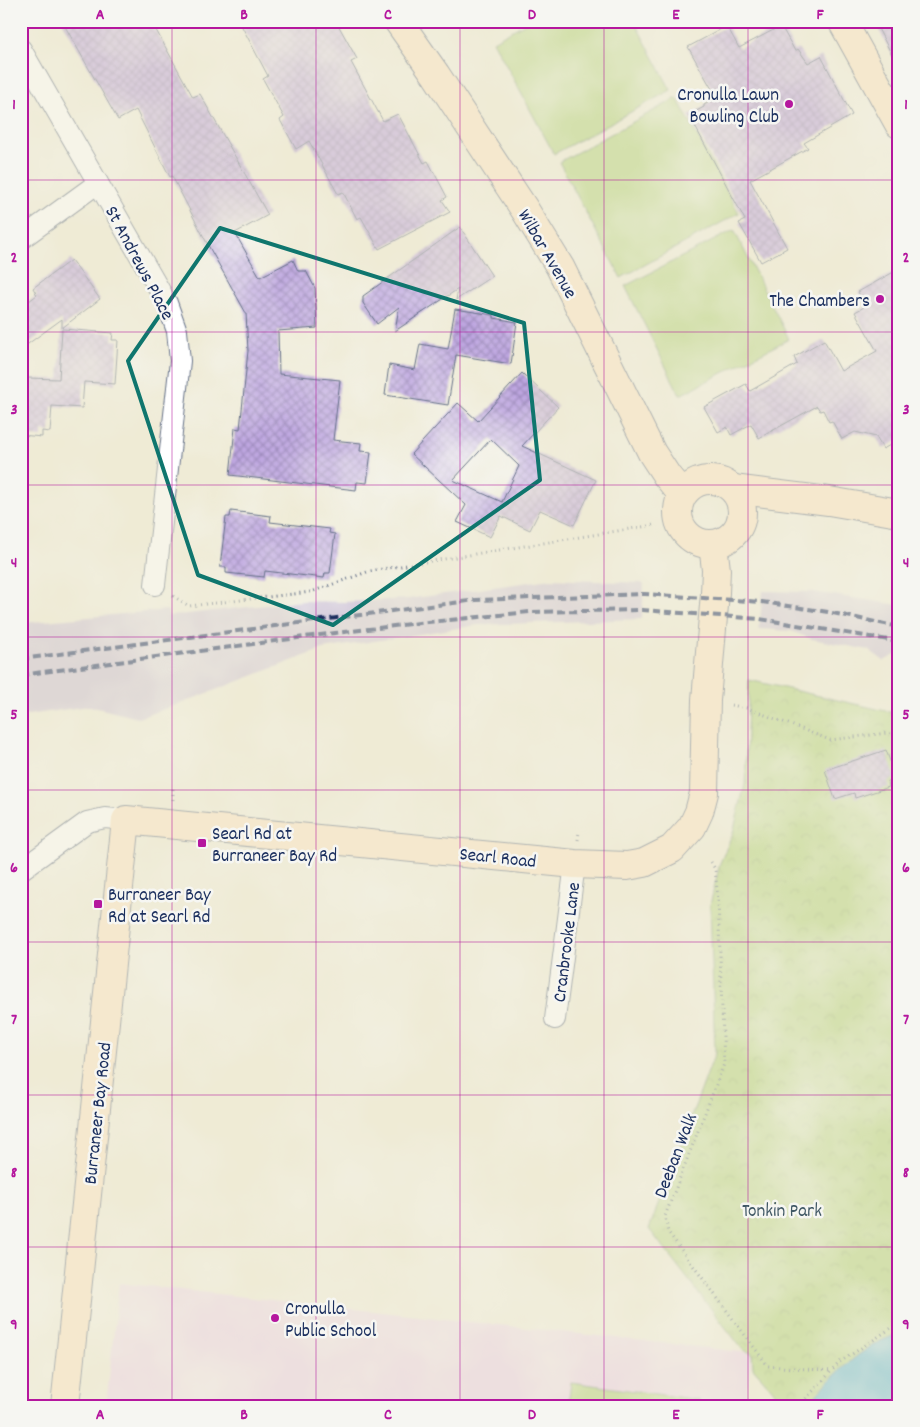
<svg xmlns="http://www.w3.org/2000/svg" width="920" height="1427" viewBox="0 0 920 1427" font-family="Dekko,sans-serif">
<style>
.built{fill:#ecd1ea}
.railway{fill:#cbbfd5}
.grass{fill:#b3d37b;stroke:#67816c}
.park{fill:url(#park-crowns);stroke:#67816c}
.water{fill:#52b1d1;stroke:#367098}
.building{fill:url(#building-cross-hatch);fill-rule:evenodd}
.lines{fill:none;stroke-linecap:round;stroke-linejoin:round}
.lane-casing{stroke:#657188;stroke-width:12}
.street-casing{stroke:#657188;stroke-width:22}
.secondary-casing{stroke:#657188;stroke-width:30}
.path{stroke:#657188;stroke-width:3;stroke-dasharray:1 4;stroke-linecap:butt}
.lane{stroke:#fff;stroke-width:10}
.street{stroke:#fff;stroke-width:20}
.secondary{stroke:#fde5c5;stroke-width:28}
.rail{stroke:#1b2f5e;stroke-width:4;stroke-dasharray:8 4;stroke-linecap:butt}
.marked{fill:none;stroke:#0f766e;stroke-width:4;stroke-linejoin:round}
.grid{fill:none;stroke:#b5179e;stroke-width:1;stroke-opacity:0.55}
.poi-dot{fill:#b5179e;stroke:#f6f6f2;stroke-width:2}
.labels{text-anchor:middle;stroke-width:5;stroke-linejoin:round;paint-order:stroke}
.poi-label{font-size:19px;fill:#1b2f5e;stroke:#f6f6f2;text-anchor:start}
.street-label{font-size:19px;fill:#1b2f5e;stroke:#f6f6f2}
.park-label{font-size:19px;fill:#415865;stroke:#f6f6f2}
.neatline{fill:none;stroke:#b5179e;stroke-width:2}
.grid-label{font-size:16px;text-anchor:middle;font-weight:bold;fill:#b5179e}
</style>
<defs>
<pattern id="park-crowns" width="20" height="18" patternUnits="userSpaceOnUse" patternTransform="scale(1.25)"><rect width="20" height="18" fill="#b3d37b"/><path d="M2 6a3 3 0 1 1 6 0M12 15a3 3 0 1 1 6 0" fill="none" stroke="#99b56d"/></pattern>
<pattern id="building-cross-hatch" width="8" height="8" patternUnits="userSpaceOnUse" patternTransform="scale(1.25)"><rect width="8" height="8" fill="#bea6e0"/><path d="M0 0l8 8M0 8l8-8" fill="none" stroke="#9a88b9"/></pattern>
</defs>
<rect width="100%" height="100%" fill="#f6f6f2"/>
<filter id="ink" filterUnits="userSpaceOnUse"><feTurbulence type="fractalNoise" baseFrequency=".02" numOctaves="2"/><feDisplacementMap in="SourceGraphic" scale="10" xChannelSelector="R" yChannelSelector="G"/><feConvolveMatrix kernelMatrix="1 2 1 2 8 2 1 2 1" color-interpolation-filters="sRGB"/></filter>
<filter id="wash" filterUnits="userSpaceOnUse"><feTurbulence type="fractalNoise" baseFrequency=".0096" numOctaves="4" result="noise"/><feDisplacementMap in="SourceGraphic" scale="20" xChannelSelector="R" yChannelSelector="G"/><feGaussianBlur stdDeviation="1.12" result="paint"/><feColorMatrix in="noise" values="0 0 0 0 0 0 0 0 0 0 0 0 0 0 0 0 0 1.4 0 .05"/><feComposite in="paint" operator="in"/></filter>
<g filter="url(#wash)">
<rect width="100%" height="100%" fill="#efebd6"/>
<path class="built" d="M 119,1283 L 752,1353 L 745,1406 L 106,1406 Z"/>
<g class="railway">
<path d="M 550,579 L 644,583 L 642,619 L 478,625 L 323,649 L 179,704 L 138,718 L 89,706 L 21,716 L 21,623 L 167,610 L 169,616 L 302,601 L 344,602 L 408,599 Z"/>
<path d="M 763,591 L 813,592 L 899,605 L 899,656 L 895,655 L 884,661 L 869,650 L 812,639 L 791,631 L 759,629 Z"/>
</g>
<g class="grass">
<path d="M 529,21 L 634,21 L 671,90 L 554,154 L 493,41 Z"/>
<path d="M 677,98 L 739,213 L 621,278 L 559,162 Z"/>
<path d="M 734,230 L 789,339 L 680,395 L 625,286 Z"/>
<path d="M 571,1382 L 699,1400 L 699,1406 L 568,1406 Z"/>
</g>
<path class="park" d="M 749,680 L 899,714 L 899,1333 C 892,1337 884,1339 877,1343 C 850,1358 827,1382 807,1406 L 787,1406 L 753,1368 L 752,1353 L 743,1350 L 649,1229 L 715,1053 L 710,905 L 720,863 L 733,833 L 745,784 Z"/>
<path class="water" d="M 899,1333 L 899,1406 L 807,1406 C 827,1382 850,1358 877,1343 C 884,1339 892,1337 899,1333 Z"/>
<g id="blocks">
<g class="building">
<path d="M 62,21 L 151,21 L 193,97 L 200,94 L 268,215 L 235,233 L 260,277 L 293,260 L 298,271 L 306,271 L 315,288 L 317,328 L 278,331 L 279,374 L 340,380 L 333,440 L 361,443 L 360,451 L 371,452 L 367,483 L 357,482 L 356,490 L 230,475 L 235,428 L 240,429 L 248,351 L 246,313 L 209,247 L 172,176 L 170,177 L 136,110 L 118,120 Z"/>
<path d="M 239,21 L 336,21 L 357,59 L 351,62 L 383,121 L 398,114 L 424,163 L 428,161 L 447,197 L 442,200 L 450,212 L 379,249 L 361,217 L 357,219 L 343,192 L 338,194 L 309,141 L 296,149 L 280,120 L 284,117 L 263,79 L 268,76 Z"/>
<path d="M 874,21 L 899,21 L 899,68 Z"/>
<path d="M 727,26 L 739,48 L 781,26 L 795,51 L 798,49 L 808,63 L 821,56 L 852,115 L 804,143 L 808,148 L 750,180 L 787,248 L 761,262 L 739,223 L 745,220 L 689,115 L 704,107 L 704,105 L 717,98 L 688,47 Z"/>
<path d="M 460,227 L 492,276 L 456,300 L 458,289 L 395,331 L 399,307 L 377,324 L 363,303 L 363,296 Z"/>
<path d="M 71,260 L 100,299 L 62,328 L 62,319 L 21,349 L 21,307 L 37,295 L 33,288 Z"/>
<path d="M 899,269 L 899,440 L 883,449 L 876,437 L 855,432 L 842,439 L 832,421 L 829,422 L 823,410 L 820,411 L 817,406 L 759,438 L 751,424 L 731,435 L 727,427 L 718,432 L 704,407 L 746,384 L 750,391 L 797,364 L 794,357 L 824,340 L 841,371 L 877,351 L 855,312 L 866,306 L 858,292 Z"/>
<path d="M 455,309 L 494,315 L 494,318 L 517,322 L 511,364 L 456,355 L 448,405 L 385,395 L 389,365 L 415,370 L 420,344 L 448,349 Z"/>
<path d="M 62,329 L 113,333 L 112,340 L 118,340 L 115,384 L 84,382 L 82,408 L 52,406 L 50,432 L 42,431 L 42,437 L 21,435 L 21,403 L 25,403 L 27,378 L 59,379 Z"/>
<path d="M 522,373 L 558,407 L 522,446 L 596,480 L 574,525 L 540,510 L 530,530 L 501,516 L 490,537 L 457,522 L 466,505 L 411,454 L 458,403 L 478,421 ZM 491,439 L 519,466 L 502,502 L 453,480 Z"/>
<path d="M 231,511 L 271,516 L 270,522 L 330,529 L 329,533 L 335,534 L 330,573 L 325,573 L 324,578 L 265,571 L 264,577 L 226,573 L 226,567 L 220,567 L 226,517 L 230,517 Z"/>
<path d="M 886,750 L 896,778 L 888,781 L 889,787 L 855,798 L 854,793 L 835,799 L 825,770 Z"/>
</g>
</g>
</g>
<g filter="url(#ink)">
<use href="#blocks" fill-opacity="0" stroke="#657188" stroke-width="1"/>
<g class="lines">
<g class="lane-casing">
<path id="lane" d="M 884,96 L 899,88"/>
</g>
<g class="street-casing">
<g id="street">
<path d="M 21,49 L 167,303 L 177,331 L 180,361 L 155,585"/>
<path d="M 21,239 L 98,183"/>
<path d="M 21,870 L 87,822 L 105,818 L 126,820"/>
<path d="M 555,1019 L 575,864"/>
</g>
</g>
<g class="secondary-casing">
<g id="secondary">
<path d="M 398,21 L 436,75 L 525,210 L 560,267 L 652,453 L 667,476 L 682,494"/>
<path d="M 842,21 L 899,124"/>
<circle cx="710" cy="512" r="32"/>
<path d="M 733,489 L 829,501 L 899,513"/>
<path d="M 65,1406 L 126,820 L 575,864 L 627,866 L 644,863 L 672,849 L 692,827 L 699,812 L 704,793 L 706,700 L 715,593 L 716,570 L 713,544"/>
</g>
</g>
<g class="path">
<path d="M 173,596 L 189,606 L 311,592 L 370,571 L 654,525"/>
<path d="M 731,705 L 747,708 L 830,740 L 887,733 L 899,736"/>
<path d="M 173,800 L 173,787"/>
<path d="M 578,840 L 579,831"/>
<path d="M 711,862 L 715,869 L 718,899 L 724,1064 L 665,1216 L 668,1232 L 768,1366 L 832,1371"/>
<path d="M 799,1406 L 840,1362 L 899,1323"/>
</g>
<use href="#lane" class="lane"/>
<use href="#street" class="street"/>
<use href="#secondary" class="secondary"/>
<g class="rail">
<path d="M 21,659 L 476,600 L 644,594 L 762,602 L 828,612 L 899,627"/>
<path d="M 21,675 L 335,633 L 419,623 L 530,612 L 642,610 L 760,619 L 889,640 L 899,643"/>
</g>
</g>
</g>
<path d="M0 0H920V1427H0ZM 220,228 L 524,323 L 540,480 L 333,625 L 198,575 L 128,361 Z" fill="#efebd6" fill-opacity=".55" fill-rule="evenodd"/>
<path class="marked" d="M 220,228 L 524,323 L 540,480 L 333,625 L 198,575 L 128,361 Z"/>
<path class="grid" d="M 172,21 L 172,1406M 316,21 L 316,1406M 460,21 L 460,1406M 604,21 L 604,1406M 748,21 L 748,1406M 21,180 L 899,180M 21,332 L 899,332M 21,485 L 899,485M 21,637 L 899,637M 21,790 L 899,790M 21,942 L 899,942M 21,1095 L 899,1095M 21,1247 L 899,1247"/>
<g class="poi-dot">
<circle cx="789" cy="104" r="5"/>
<circle cx="880" cy="299" r="5"/>
<rect x="197" y="838" width="10" height="10" rx="2.5"/>
<rect x="93" y="899" width="10" height="10" rx="2.5"/>
<circle cx="275" cy="1318" r="5"/>
</g>
<g class="labels">
<g class="poi-label">
<text x="779" y="100" text-anchor="end">Cronulla Lawn<tspan x="779" dy="22">Bowling Club</tspan></text>
<text x="870" y="306" text-anchor="end">The Chambers</text>
<text x="212" y="839">Searl Rd at<tspan x="212" dy="22">Burraneer Bay Rd</tspan></text>
<text x="108" y="900">Burraneer Bay<tspan x="108" dy="22">Rd at Searl Rd</tspan></text>
<text x="285" y="1314">Cronulla<tspan x="285" dy="22">Public School</tspan></text>
</g>
<g class="street-label">
<text transform="translate(549 253) rotate(60)" y="7">Wilbar Avenue</text>
<text transform="translate(141 262) rotate(62)" y="7">St Andrews Place</text>
<text transform="translate(498 856) rotate(6)" y="7">Searl Road</text>
<text transform="translate(565 942) rotate(-83)" y="7">Cranbrooke Lane</text>
<text transform="translate(96 1113) rotate(-84)" y="7">Burraneer Bay Road</text>
<text transform="translate(674 1155) rotate(-69)" y="7">Deeban Walk</text>
</g>
<g class="park-label">
<text x="782" y="1216">Tonkin Park</text>
</g>
</g>
<rect width="920" height="1427" fill="none" stroke="#f6f6f2" stroke-width="55"/>
<rect x="28" y="28" width="864" height="1372" class="neatline"/>
<g class="grid-label">
<text x="100" y="19">A</text>
<text x="244" y="19">B</text>
<text x="388" y="19">C</text>
<text x="532" y="19">D</text>
<text x="676" y="19">E</text>
<text x="820" y="19">F</text>
<text x="14" y="109">1</text>
<text x="906" y="109">1</text>
<text x="14" y="262">2</text>
<text x="906" y="262">2</text>
<text x="14" y="414">3</text>
<text x="906" y="414">3</text>
<text x="14" y="567">4</text>
<text x="906" y="567">4</text>
<text x="14" y="719">5</text>
<text x="906" y="719">5</text>
<text x="14" y="872">6</text>
<text x="906" y="872">6</text>
<text x="14" y="1024">7</text>
<text x="906" y="1024">7</text>
<text x="14" y="1177">8</text>
<text x="906" y="1177">8</text>
<text x="14" y="1329">9</text>
<text x="906" y="1329">9</text>
<text x="100" y="1419">A</text>
<text x="244" y="1419">B</text>
<text x="388" y="1419">C</text>
<text x="532" y="1419">D</text>
<text x="676" y="1419">E</text>
<text x="820" y="1419">F</text>
</g>
</svg>
